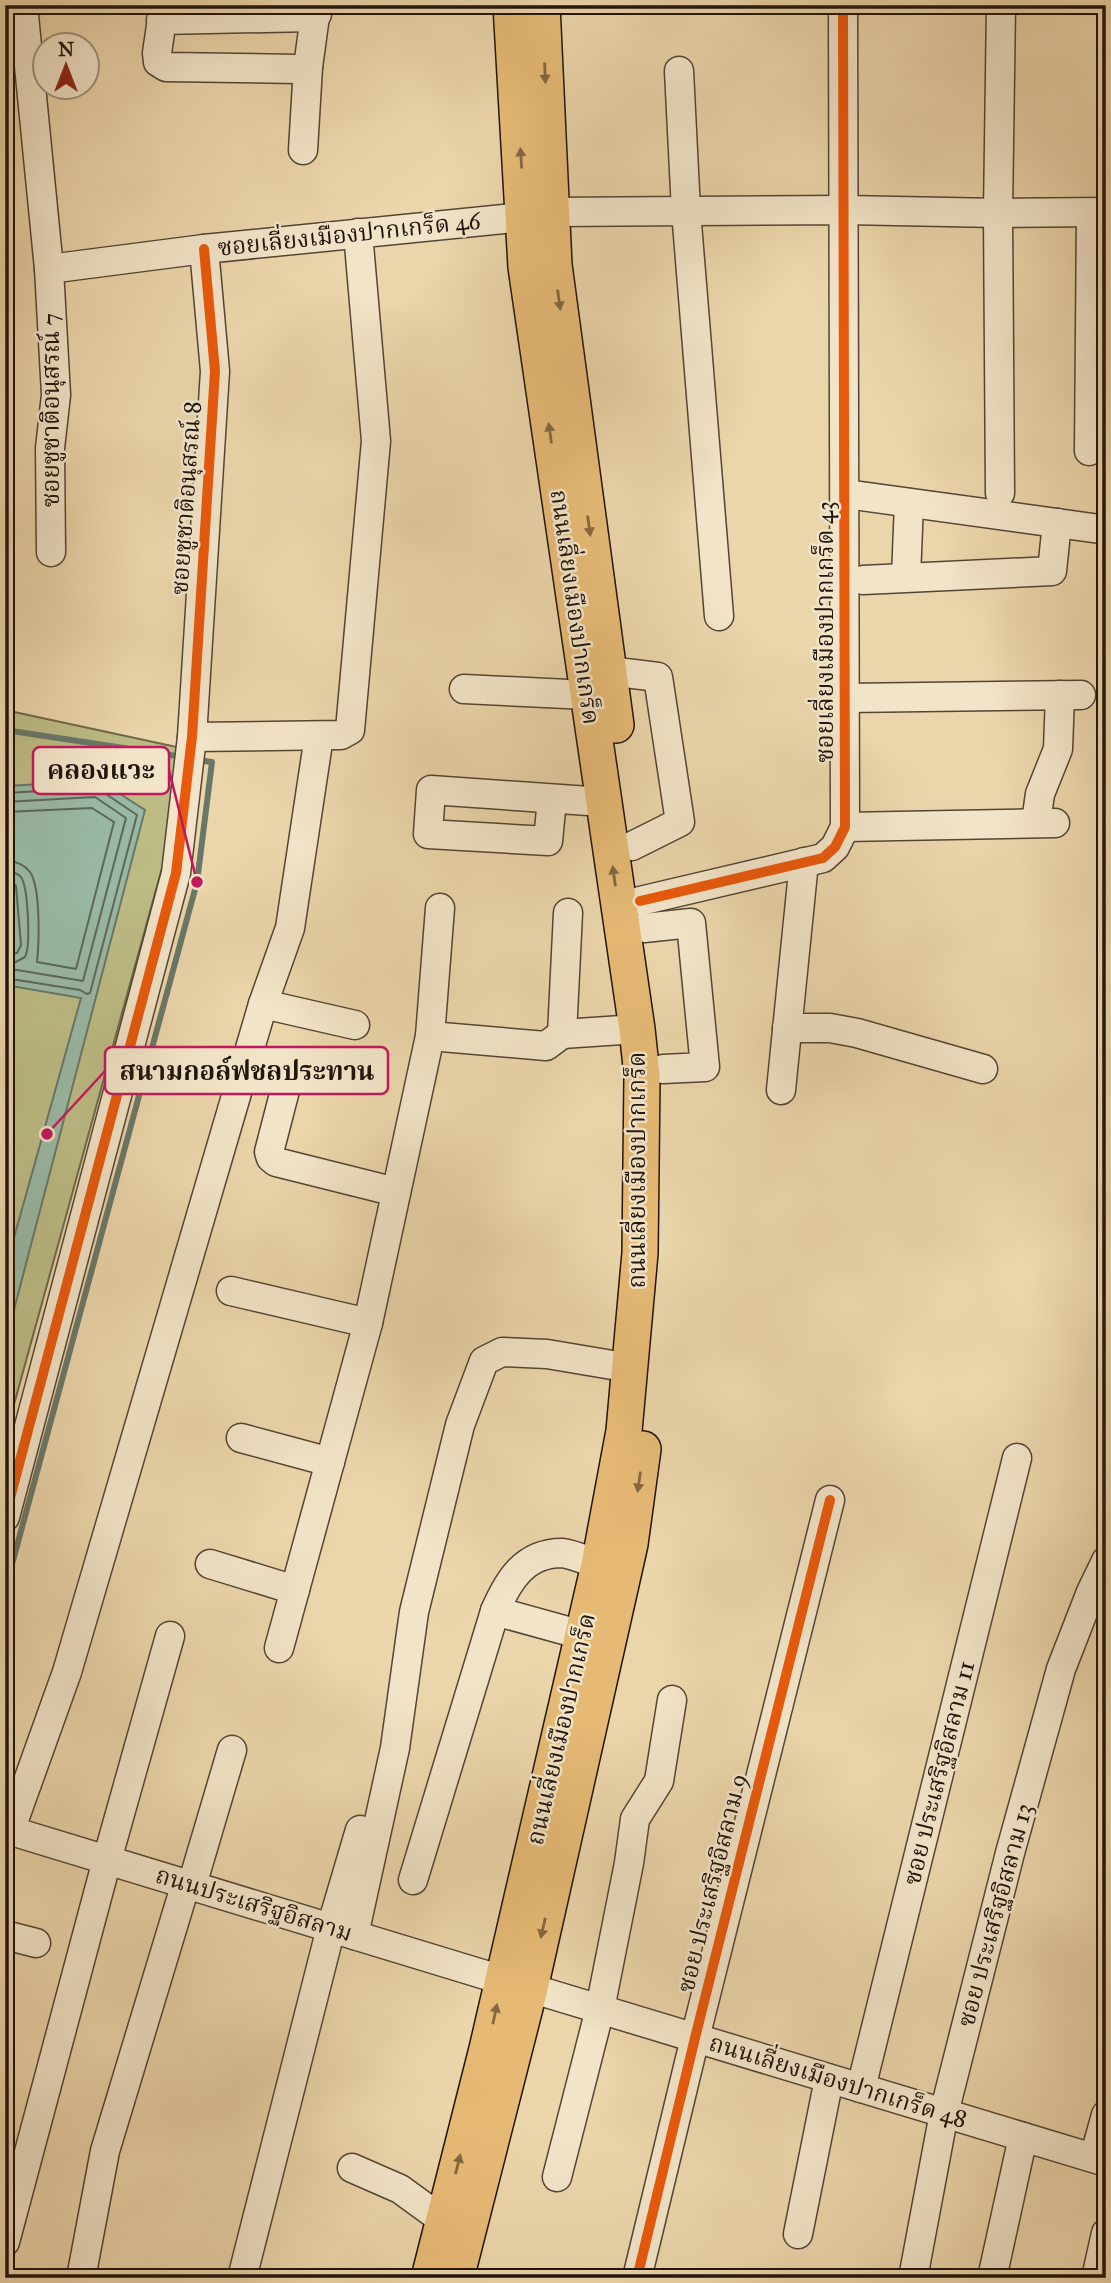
<svg xmlns="http://www.w3.org/2000/svg" width="1111" height="2283" viewBox="0 0 1111 2283" font-family="'IM FELL Great Primer','Noto Serif Thai',serif">
<style>
.green{fill:#bdbc85;stroke:#6f6849;stroke-width:2}
.water{fill:#99b9a5;stroke:#697768;stroke-width:2}
.lines{fill:none;stroke-linecap:round;stroke-linejoin:round}
.shore{stroke:#5d6759;stroke-width:2}
.stream{stroke:#697768;stroke-width:6}
.minor-casing{stroke:#544534;stroke-width:31}
.major-casing{stroke:#21150d;stroke-width:38}
.minor{stroke:#f2e4c8;stroke-width:28}
.major{stroke:#e6ba75;stroke-width:35}
.cycleway-casing{stroke:#f2e4c8;stroke-width:15}
.cycleway{stroke:#e8590c;stroke-width:10}
.oneway{fill:#846841}
.labels{text-anchor:middle;stroke-width:5;stroke-linejoin:round;paint-order:stroke}
.street-label{font-size:24px;fill:#21150d;stroke:#f2e4c8}
.leader{fill:none;stroke:#c2185b;stroke-width:2.5}
.callout-dot{fill:#c2185b;stroke:#f2e4c8;stroke-width:2.5}
.callout{fill:#f2e4c8;stroke:#c2185b;stroke-width:2.5}
.callout-label{font-size:26px;text-anchor:middle;font-weight:bold;fill:#21150d}
</style>
<rect width="100%" height="100%" fill="#ebd5aa"/>
<filter id="stains"><feTurbulence type="fractalNoise" baseFrequency=".00286" numOctaves="4"/><feColorMatrix values="0 0 0 0 .2 0 0 0 0 .09 0 0 0 0 .02 0 0 0 .5 -.17"/></filter>
<radialGradient id="worn" r=".72"><stop offset=".6" stop-color="#630" stop-opacity="0"/><stop offset="1" stop-color="#630" stop-opacity=".3"/></radialGradient>
<path class="green" d="M 5,710 L 186,749 L 172,832 L 5,1437 Z"/>
<path class="water" d="M 100,781 L 145,810 L 5,1344 L 5,1270 L 81,998 L 5,985 L 5,949 L 14,947 L 5,847 L 5,786 Z"/>
<g class="lines">
<g class="shore">
<path d="M 5,793 L 97,788 L 137,815 L 90,993 L 87,994 L 80,990 L 5,978"/>
<path d="M 5,802 L 95,797 L 126,818 L 83,981 L 11,969 L 12,964 L 25,957 C 31,946 28,887 21,877 C 16,872 11,871 5,871"/>
<path d="M 5,812 L 92,808 L 114,822 L 76,969 L 37,962 C 39,944 41,888 30,872 C 24,864 15,861 5,860"/>
<path d="M 5,880 L 12,881 L 16,886 L 21,945 L 17,953 L 5,955"/>
</g>
<g class="stream">
<path d="M 5,730 L 183,757"/>
<path d="M 5,1590 L 197,882 L 212,762 L 197,760"/>
</g>
<g class="minor-casing">
<g id="minor">
<path d="M 23,5 L 49,269 L 56,395 L 50,448 L 51,552"/>
<path d="M 164,5 L 157,53 L 158,62 L 166,67 L 298,69 L 308,67 L 315,16"/>
<path d="M 161,20 L 312,17 L 317,14 L 318,5"/>
<path d="M 679,71 L 686,211 L 719,616"/>
<path d="M 303,150 L 308,67"/>
<path d="M 551,212 L 845,210 L 998,213 L 1106,212"/>
<path d="M 49,269 L 204,249 L 524,217"/>
<path d="M 1089,451 L 1091,213"/>
<path d="M 1000,493 L 998,213 L 1001,5"/>
<path d="M 846,494 L 1100,529"/>
<path d="M 906,577 L 909,503"/>
<path d="M 863,580 L 1052,571 L 1057,523"/>
<path d="M 609,671 L 658,677 L 680,822 L 632,846"/>
<path d="M 464,689 L 588,695"/>
<path d="M 846,698 L 1081,695"/>
<path d="M 192,737 L 341,735 L 350,730 L 376,441 L 358,233"/>
<path d="M 552,799 L 548,841 L 428,834 L 431,790 L 603,802"/>
<path d="M 1036,822 L 1040,794 L 1058,749 L 1060,695"/>
<path d="M 845,827 L 1055,823"/>
<path d="M 640,901 L 823,858 L 835,847 L 845,827 L 843,5"/>
<path d="M 644,928 L 691,923 L 705,1067 L 663,1069"/>
<path d="M 263,1004 L 355,1025"/>
<path d="M 787,1028 L 830,1028 L 857,1033 L 983,1069"/>
<path d="M 562,1034 L 637,1029"/>
<path d="M 430,1036 L 546,1046 L 562,1034 L 568,913"/>
<path d="M 290,1071 L 269,1152 L 271,1158 L 276,1162 L 396,1192"/>
<path d="M 781,1090 L 804,862"/>
<path d="M 231,1291 L 368,1323"/>
<path d="M 241,1438 L 330,1462"/>
<path d="M 5,1517 L 176,873 L 192,737 L 215,371 L 204,249"/>
<path d="M 210,1564 L 295,1590"/>
<path d="M 495,1611 L 582,1635"/>
<path d="M 279,1648 L 368,1323 L 430,1036 L 440,908"/>
<path d="M 5,1829 L 502,1980"/>
<path d="M 10,1831 L 67,1672 L 263,1004 L 290,928 L 319,736"/>
<path d="M 413,1880 L 495,1611 C 508,1581 524,1553 562,1553 C 573,1554 588,1561 599,1565"/>
<path d="M 192,1885 L 232,1750"/>
<path d="M 5,1935 L 36,1943"/>
<path d="M 354,1935 L 395,1748 L 414,1612 L 460,1425 L 484,1361 L 502,1352 L 547,1354 L 630,1368"/>
<path d="M 530,1988 L 1106,2162"/>
<path d="M 861,2088 L 1017,1458"/>
<path d="M 1094,2158 L 1106,2115"/>
<path d="M 352,2168 L 400,2189 L 444,2221"/>
<path d="M 557,2177 L 600,2009 L 629,1863 L 635,1819 L 659,1781 L 672,1700"/>
<path d="M 798,2234 L 829,2079"/>
<path d="M 5,2242 L 107,1860 L 170,1636"/>
<path d="M 81,2278 L 105,2151 L 186,1883"/>
<path d="M 242,2278 L 331,1928 L 360,1830"/>
<path d="M 637,2278 L 695,2038 L 830,1500"/>
<path d="M 913,2278 L 944,2113 L 1010,1853 L 1061,1669 L 1091,1592 L 1106,1561"/>
<path d="M 992,2278 L 1023,2137"/>
<path d="M 1096,2278 L 1106,2233"/>
</g>
</g>
<g class="major-casing">
<g id="major">
<path d="M 542,5 L 554,265 L 616,725"/>
<path d="M 429,2278 L 487,2049 L 599,1565 L 624,1431 L 640,1253 L 642,1076 L 637,1029 L 526,267 L 511,5"/>
<path d="M 456,2278 L 530,1988 L 630,1544 L 643,1449"/>
</g>
</g>
<use href="#minor" class="minor"/>
<use href="#major" class="major"/>
<g class="cycleway-casing">
<g id="cycleway">
<path d="M 640,901 L 823,858 L 835,847 L 845,827 L 843,5"/>
<path d="M 5,1517 L 176,873 L 192,737 L 215,371 L 204,249"/>
<path d="M 637,2278 L 695,2038 L 830,1500"/>
</g>
</g>
<use href="#cycleway" class="cycleway"/>
</g>
<defs><path id="oneway-solid" d="M-6-.8H1V-3.2L6.5 0L1 3.2V.8H-6Z" transform="scale(1.75)"/></defs>
<g class="oneway">
<use href="#oneway-solid" transform="translate(545 73) rotate(88)"/>
<use href="#oneway-solid" transform="translate(521 158) rotate(-94)"/>
<use href="#oneway-solid" transform="translate(559 300) rotate(82)"/>
<use href="#oneway-solid" transform="translate(550 433) rotate(-98)"/>
<use href="#oneway-solid" transform="translate(589 526) rotate(82)"/>
<use href="#oneway-solid" transform="translate(614 876) rotate(-98)"/>
<use href="#oneway-solid" transform="translate(639 1482) rotate(98)"/>
<use href="#oneway-solid" transform="translate(543 1928) rotate(103)"/>
<use href="#oneway-solid" transform="translate(495 2014) rotate(-78)"/>
<use href="#oneway-solid" transform="translate(458 2164) rotate(-76)"/>
</g>
<g class="labels">
<g class="street-label">
<text transform="translate(349 234) rotate(-6)" y="8">ซอยเลี่ยงเมืองปากเกร็ด 46</text>
<text transform="translate(51 410) rotate(-90)" y="8">ซอยชูชาติอนุสรณ์ 7</text>
<text transform="translate(186 498) rotate(-86)" y="8">ซอยชูชาติอนุสรณ์ 8</text>
<text transform="translate(575 607) rotate(82)" y="8">ถนนเลี่ยงเมืองปากเกร็ด</text>
<text transform="translate(825 632) rotate(-90)" y="8">ซอยเลี่ยงเมืองปากเกร็ด 43</text>
<text transform="translate(637 1170) rotate(-90)" y="8">ถนนเลี่ยงเมืองปากเกร็ด</text>
<text transform="translate(561 1729) rotate(-77)" y="8">ถนนเลี่ยงเมืองปากเกร็ด</text>
<text transform="translate(939 1773) rotate(-76)" y="8">ซอย ประเสริฐอิสลาม 11</text>
<text transform="translate(712 1883) rotate(-76)" y="8">ซอย ประเสริฐอิสลาม 9</text>
<text transform="translate(254 1904) rotate(17)" y="8">ถนนประเสริฐอิสลาม</text>
<text transform="translate(995 1915) rotate(-75)" y="8">ซอย ประเสริฐอิสลาม 13</text>
<text transform="translate(838 2081) rotate(17)" y="8">ถนนเลี่ยงเมืองปากเกร็ด 48</text>
</g>
</g>
<path class="leader" d="M197 882L169 770M47 1134L105 1071"/>
<g class="callout-dot">
<circle cx="197" cy="882" r="7"/>
<circle cx="47" cy="1134" r="7"/>
</g>
<g class="callout">
<rect x="33" y="747" width="136" height="47" rx="7"/>
<rect x="105" y="1047" width="283" height="47" rx="7"/>
</g>
<g class="callout-label">
<text x="101" y="779">คลองแวะ</text>
<text x="247" y="1080">สนามกอล์ฟชลประทาน</text>
</g>
<rect width="1111" height="2283" fill="none" stroke="#ebd5aa" stroke-width="28"/>
<rect x="7" y="7" width="1097" height="2269" fill="none" stroke="#21150d" stroke-width="3.5"/>
<rect x="14" y="14" width="1083" height="2255" fill="none" stroke="#21150d" stroke-width="2"/>
<g transform="translate(66 66)"><circle r="33" fill="#f2e4c8" stroke="#9e917d" stroke-width="2"/>
<path d="M0-5L12 26L0 18L-12 26Z" fill="#8f2418"/>
<text y="-10" font-size="19" font-weight="bold" text-anchor="middle" fill="#21150d">N</text>
</g>
<rect width="100%" height="100%" filter="url(#stains)"/>
<rect width="100%" height="100%" fill="url(#worn)"/>
</svg>
